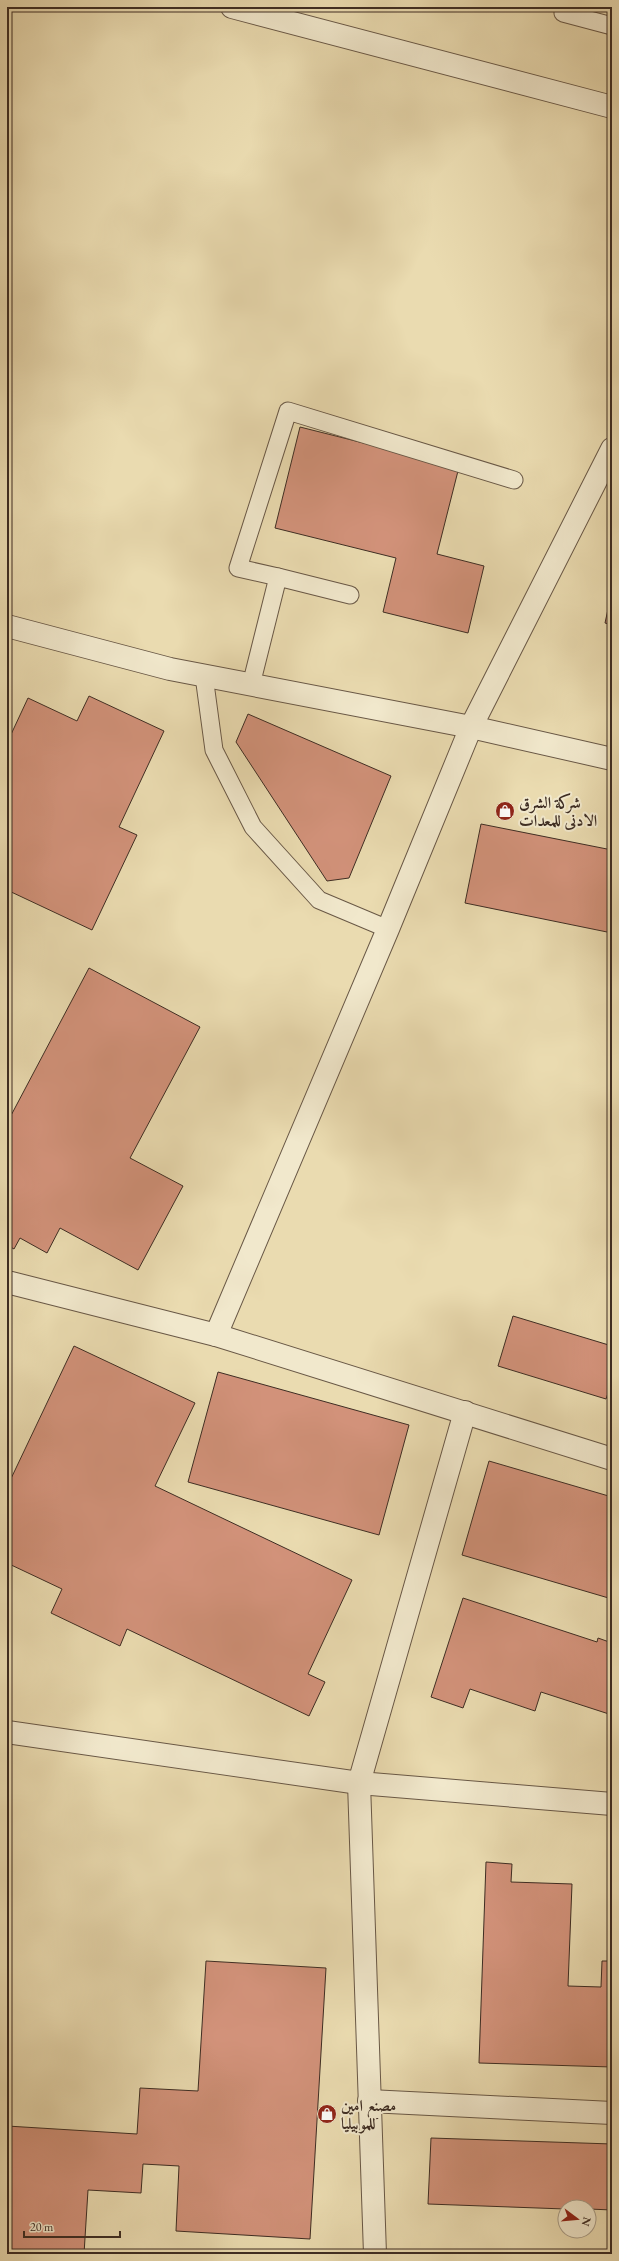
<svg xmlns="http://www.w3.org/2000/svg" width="619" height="2261" viewBox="0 0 619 2261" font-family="'EB Garamond',Amiri,serif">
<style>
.building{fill:#d2927a;stroke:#3e2d23}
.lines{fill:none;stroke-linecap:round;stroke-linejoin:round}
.lane-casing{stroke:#695846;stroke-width:19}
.street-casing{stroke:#695846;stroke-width:24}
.lane{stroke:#f1e8cc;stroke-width:17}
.street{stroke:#f1e8cc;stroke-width:22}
.labels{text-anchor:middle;stroke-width:4;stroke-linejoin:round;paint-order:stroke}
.poi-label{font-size:16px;font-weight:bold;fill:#3e2d23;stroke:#f1e8cc;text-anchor:start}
</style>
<rect width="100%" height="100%" fill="#eadbb0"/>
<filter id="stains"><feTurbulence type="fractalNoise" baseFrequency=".005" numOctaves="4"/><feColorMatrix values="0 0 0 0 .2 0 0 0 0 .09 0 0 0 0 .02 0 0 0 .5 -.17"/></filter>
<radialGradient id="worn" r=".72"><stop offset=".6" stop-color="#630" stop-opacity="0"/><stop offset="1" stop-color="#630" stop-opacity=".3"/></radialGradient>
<g class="building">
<path d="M 300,427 L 459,467 L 437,554 L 484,566 L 468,633 L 383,612 L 396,558 L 275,528 Z"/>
<path d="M 612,591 L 612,625 L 605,623 Z"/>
<path d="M 89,696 L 164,731 L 119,827 L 137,835 L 92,930 L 7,890 L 7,743 L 28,698 L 77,721 Z"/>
<path d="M 248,714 L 391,776 L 349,878 L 327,881 L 236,742 Z"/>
<path d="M 481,824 L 612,850 L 612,933 L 465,903 Z"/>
<path d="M 89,968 L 200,1027 L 130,1158 L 183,1186 L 138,1270 L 60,1228 L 47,1253 L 20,1238 L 14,1249 L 7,1245 L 7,1123 Z"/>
<path d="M 513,1316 L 612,1346 L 612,1381 L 606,1399 L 498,1366 Z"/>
<path d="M 74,1346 L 195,1403 L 155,1486 L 352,1580 L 308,1674 L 325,1682 L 309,1716 L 127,1629 L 120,1646 L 51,1613 L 62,1589 L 7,1563 L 7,1487 Z"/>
<path d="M 218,1372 L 409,1425 L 379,1535 L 188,1482 Z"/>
<path d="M 489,1461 L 612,1497 L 612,1599 L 462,1555 Z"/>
<path d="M 463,1598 L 597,1642 L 598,1638 L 612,1643 L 612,1715 L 541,1692 L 535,1711 L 470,1689 L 463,1708 L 431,1697 Z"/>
<path d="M 486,1862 L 512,1864 L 511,1882 L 572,1884 L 568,1986 L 601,1987 L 602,1961 L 612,1961 L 612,2067 L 479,2063 Z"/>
<path d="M 206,1961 L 326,1968 L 310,2239 L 176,2231 L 179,2166 L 143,2164 L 141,2193 L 88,2190 L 84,2254 L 7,2254 L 7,2126 L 137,2134 L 140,2088 L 198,2091 Z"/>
<path d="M 431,2138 L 612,2144 L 612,2210 L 589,2209 L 589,2207 L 565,2209 L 428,2204 Z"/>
</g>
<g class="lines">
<g class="lane-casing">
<g id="lane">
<path d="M 565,7 L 563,13 L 612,26"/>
<path d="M 278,577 L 238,568 L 288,411 L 514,480"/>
<path d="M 204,676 L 214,750 L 253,827 L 319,900 L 388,929"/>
<path d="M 251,685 L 278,577 L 350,595"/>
</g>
</g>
<g class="street-casing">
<g id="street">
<path d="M 232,7 L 612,107"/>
<path d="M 7,626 L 170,669 L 471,727 L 612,759"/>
<path d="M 7,1282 L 216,1335 L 612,1459"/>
<path d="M 216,1335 L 388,929 L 471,727 L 612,449"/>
<path d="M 7,1732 L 359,1783 L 612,1804"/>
<path d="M 369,2101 L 612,2113"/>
<path d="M 375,2254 L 359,1783 L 465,1412"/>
</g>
</g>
<use href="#lane" class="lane"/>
<use href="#street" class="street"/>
</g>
<defs>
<g id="shop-disc" transform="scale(1)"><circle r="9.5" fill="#8f2418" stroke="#f1e8cc"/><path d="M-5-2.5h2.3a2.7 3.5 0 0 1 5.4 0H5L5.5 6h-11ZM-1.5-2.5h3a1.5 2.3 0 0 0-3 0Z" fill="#fff"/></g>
</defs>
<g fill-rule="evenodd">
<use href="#shop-disc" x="505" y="811"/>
<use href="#shop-disc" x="327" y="2114"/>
</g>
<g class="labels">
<g class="poi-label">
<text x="519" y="808">شركة الشرق<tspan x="519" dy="18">الادنى للمعدات</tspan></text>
<text x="341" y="2111">مصنع امين<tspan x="341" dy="18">للموبيليا</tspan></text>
</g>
</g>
<rect width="619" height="2261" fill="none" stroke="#eadbb0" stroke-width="24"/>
<rect x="8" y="8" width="603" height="2245" fill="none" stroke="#3e2d23" stroke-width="2"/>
<rect x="12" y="12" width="595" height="2237" fill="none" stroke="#3e2d23"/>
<g transform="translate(577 2219) rotate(106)"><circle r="19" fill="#f1e8cc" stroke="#a99d88"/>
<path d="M0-3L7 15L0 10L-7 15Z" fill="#8f2418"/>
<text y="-6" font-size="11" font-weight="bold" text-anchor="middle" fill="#3e2d23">N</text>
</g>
<path d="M24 2231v6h96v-6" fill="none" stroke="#3e2d23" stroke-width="2"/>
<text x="30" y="2231" font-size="12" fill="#3e2d23" stroke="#f1e8cc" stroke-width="3" paint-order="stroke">20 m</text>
<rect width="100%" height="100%" filter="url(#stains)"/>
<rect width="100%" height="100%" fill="url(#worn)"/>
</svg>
